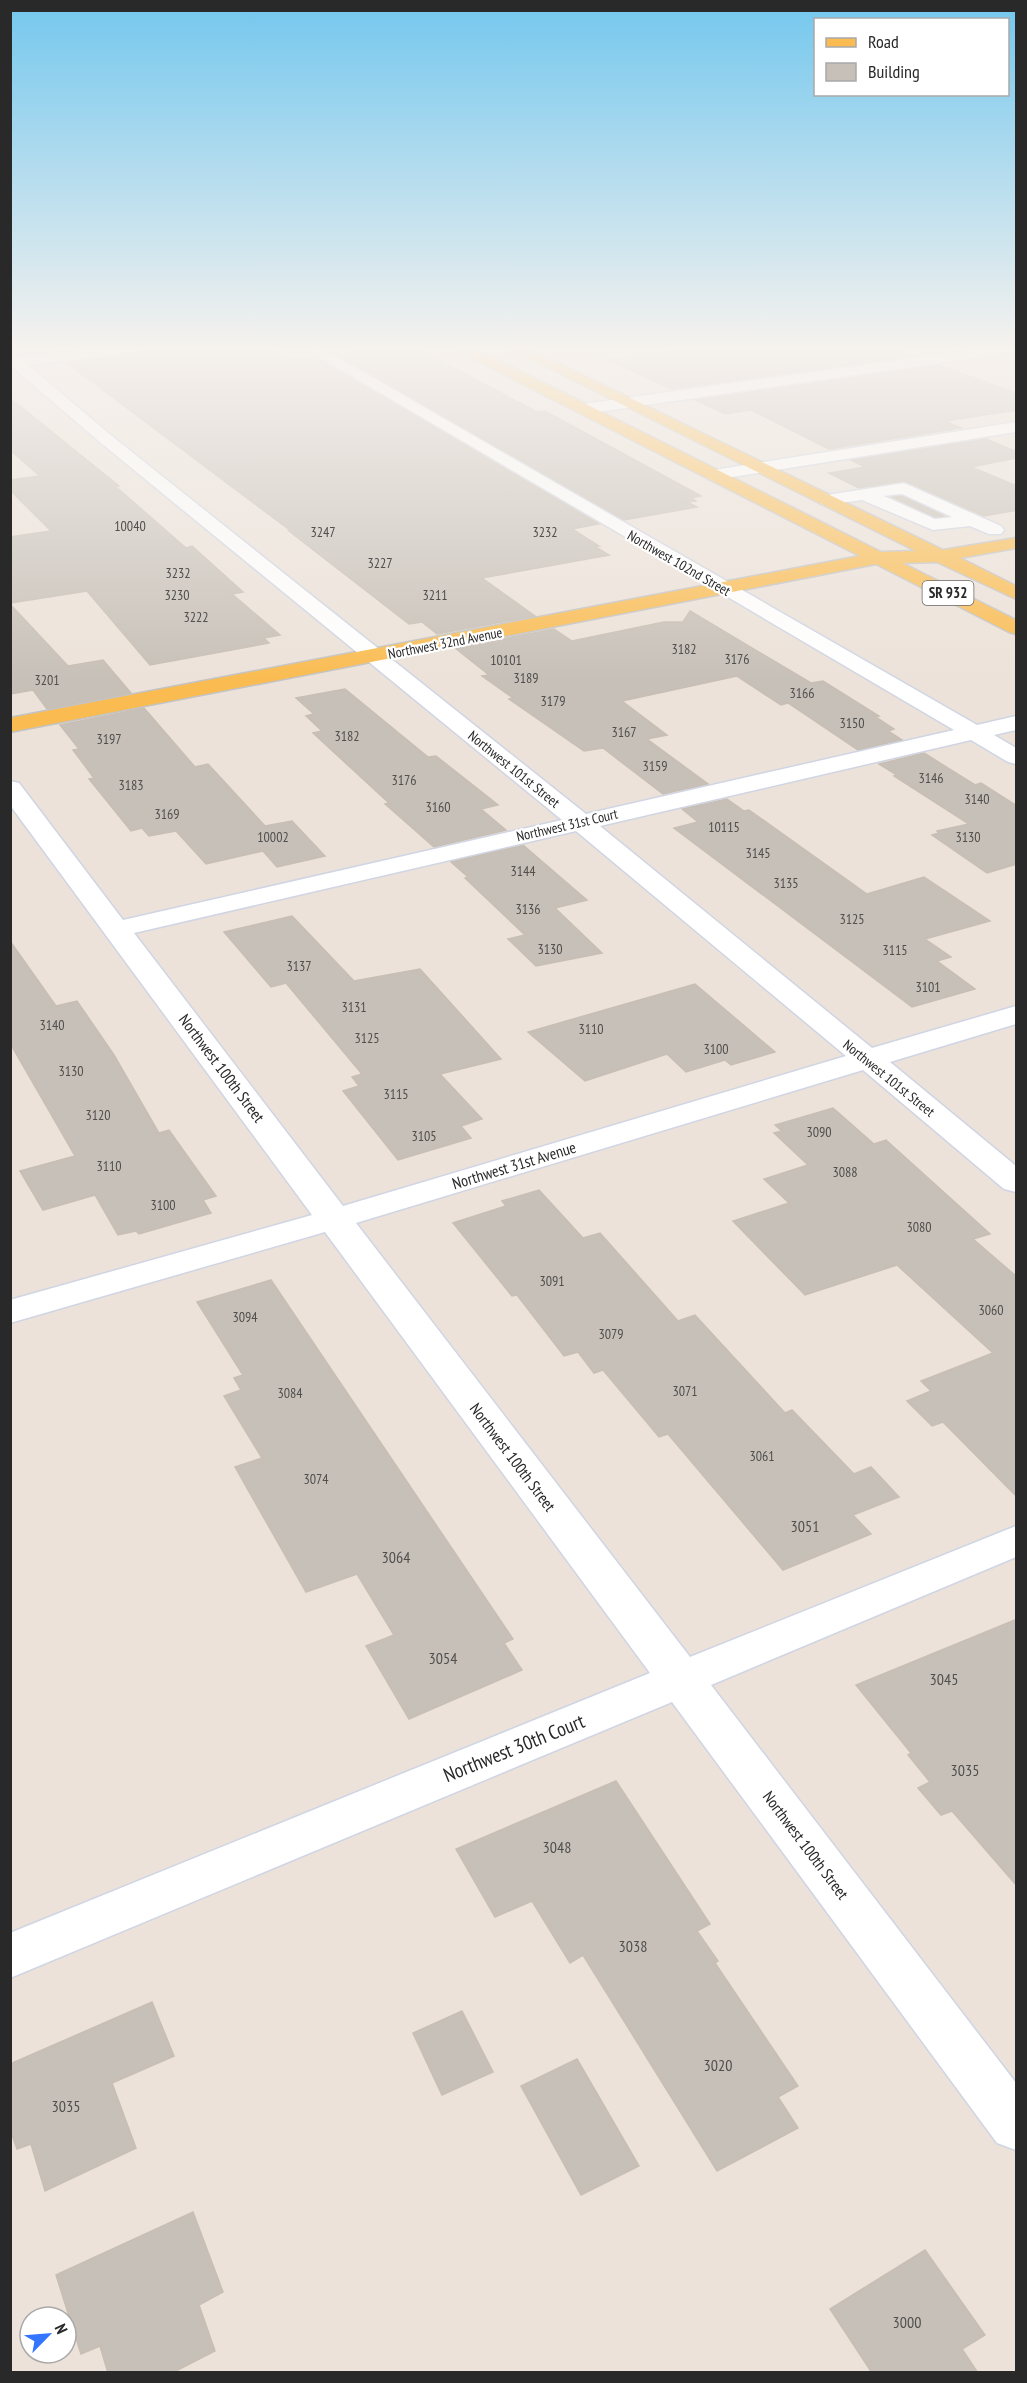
<svg xmlns="http://www.w3.org/2000/svg" width="1027" height="2383" viewBox="0 0 1027 2383" font-family="'PT Sans Narrow',sans-serif">
<style>
.building{fill:#c7c0b8;stroke:#c8beb3;stroke-width:1.5}
.lines{fill:none;stroke-linecap:round;stroke-linejoin:round}
.minor-casing{stroke:#cfd5e3;stroke-width:3}
.major-casing{stroke:#c3c3c3;stroke-width:3}
.minor{fill:#fff;fill-rule:evenodd}
.major{fill:#fabc51;fill-rule:evenodd}
.labels{text-anchor:middle;stroke-width:4.5;stroke-linejoin:round;paint-order:stroke}
.number-label{font-size:14px;fill:#504f4d}
.far-street-label{font-size:14px;fill:#292929;stroke:#fff}
.shield{fill:#fff;stroke:#696969;stroke-width:1.5}
.shield-label{font-size:15px;font-weight:bold;fill:#292929}
.street-label{font-size:16px;fill:#292929;stroke:#fff}
.near-number-label{font-size:16px;fill:#504f4d}
.near-street-label{font-size:20px;fill:#292929;stroke:#fff}
</style>
<rect width="100%" height="100%" fill="#ece2d9"/>
<g class="building">
<path d="M 146,348 L 268,348 L 288,360 L 315,357 L 599,524 L 572,529 L 599,546 L 594,546 L 609,555 L 482,578 L 535,616 L 437,634 L 422,622 L 409,624 L 289,531 L 291,531 L 67,363 L 137,354 Z"/>
<path d="M 382,348 L 416,348 L 537,412 L 545,411 L 701,496 L 691,498 L 696,501 L 687,502 L 697,507 L 624,520 L 336,354 Z"/>
<path d="M 701,348 L 895,348 L 914,356 L 672,389 L 607,360 Z"/>
<path d="M 938,365 L 1017,393 L 1017,410 L 945,421 L 961,428 L 829,449 L 751,410 L 725,414 L 695,400 Z"/>
<path d="M 10,398 L 119,486 L 115,486 L 186,548 L 192,546 L 243,592 L 232,594 L 280,635 L 264,638 L 269,643 L 150,665 L 87,591 L 10,603 L 10,537 L 51,531 L 10,490 L 10,480 L 40,476 L 10,450 Z"/>
<path d="M 986,439 L 1017,452 L 1017,458 L 971,467 L 1017,486 L 1017,510 L 984,516 L 905,481 L 859,488 L 829,473 L 865,467 L 851,460 Z"/>
<path d="M 902,496 L 944,516 L 935,517 L 892,497 Z"/>
<path d="M 10,604 L 68,666 L 103,660 L 131,693 L 47,709 L 33,690 L 10,694 Z"/>
<path d="M 690,611 L 811,683 L 823,681 L 879,716 L 876,717 L 894,729 L 888,731 L 902,740 L 858,750 L 788,703 L 781,705 L 737,676 L 622,701 L 667,735 L 647,739 L 708,784 L 663,794 L 603,748 L 584,751 L 509,699 L 513,698 L 482,676 L 489,675 L 455,648 L 554,629 L 572,641 L 664,622 L 683,622 Z"/>
<path d="M 345,689 L 428,757 L 436,756 L 498,805 L 481,809 L 506,830 L 434,847 L 385,804 L 389,803 L 313,733 L 322,731 L 306,716 L 314,714 L 296,698 Z"/>
<path d="M 144,708 L 195,767 L 208,764 L 265,826 L 292,821 L 325,856 L 277,867 L 263,851 L 206,864 L 176,831 L 149,836 L 142,828 L 131,831 L 89,779 L 94,778 L 73,750 L 79,749 L 60,725 Z"/>
<path d="M 924,753 L 975,785 L 981,783 L 1017,806 L 1017,864 L 987,873 L 932,835 L 939,833 L 937,831 L 969,824 L 894,776 L 897,775 L 879,764 Z"/>
<path d="M 727,799 L 744,811 L 749,810 L 867,894 L 924,877 L 990,921 L 925,939 L 951,957 L 937,961 L 975,989 L 912,1007 L 674,828 L 698,822 L 682,809 Z"/>
<path d="M 523,845 L 587,900 L 555,908 L 602,953 L 536,966 L 508,939 L 525,935 L 465,878 L 468,877 L 451,862 Z"/>
<path d="M 292,916 L 354,981 L 420,969 L 501,1059 L 440,1074 L 482,1119 L 461,1126 L 471,1138 L 398,1160 L 343,1091 L 359,1086 L 352,1077 L 362,1074 L 286,983 L 271,987 L 224,932 Z"/>
<path d="M 10,941 L 56,1006 L 77,1001 L 114,1055 L 159,1133 L 169,1130 L 216,1196 L 203,1200 L 211,1213 L 139,1234 L 136,1231 L 118,1235 L 95,1195 L 43,1210 L 20,1171 L 75,1156 L 10,1043 Z"/>
<path d="M 695,984 L 775,1052 L 731,1065 L 725,1060 L 686,1072 L 667,1054 L 585,1081 L 528,1032 Z"/>
<path d="M 833,1108 L 874,1144 L 886,1140 L 990,1234 L 973,1239 L 1017,1277 L 1017,1497 L 943,1422 L 932,1426 L 907,1401 L 931,1391 L 921,1381 L 993,1353 L 897,1265 L 805,1295 L 733,1221 L 789,1203 L 764,1179 L 808,1165 L 774,1133 L 782,1131 L 775,1125 Z"/>
<path d="M 539,1190 L 583,1238 L 600,1233 L 678,1321 L 695,1315 L 785,1413 L 792,1410 L 854,1474 L 871,1467 L 899,1497 L 853,1515 L 871,1534 L 783,1570 L 668,1434 L 659,1437 L 603,1370 L 594,1373 L 578,1352 L 564,1356 L 517,1295 L 512,1296 L 453,1223 L 506,1206 L 502,1201 Z"/>
<path d="M 271,1280 L 513,1639 L 504,1643 L 522,1670 L 409,1719 L 366,1646 L 394,1635 L 357,1574 L 306,1592 L 235,1467 L 262,1458 L 224,1396 L 241,1390 L 234,1378 L 243,1375 L 197,1302 Z"/>
<path d="M 1017,1619 L 1017,1886 L 952,1811 L 941,1815 L 918,1788 L 930,1782 L 908,1755 L 911,1753 L 856,1685 Z"/>
<path d="M 616,1781 L 710,1924 L 697,1931 L 718,1961 L 715,1963 L 798,2086 L 778,2097 L 798,2128 L 717,2171 L 583,1955 L 570,1963 L 532,1901 L 495,1917 L 456,1849 Z"/>
<path d="M 152,2002 L 174,2056 L 112,2083 L 136,2148 L 45,2191 L 31,2144 L 17,2149 L 10,2129 L 10,2064 Z"/>
<path d="M 462,2011 L 493,2072 L 442,2095 L 413,2033 Z"/>
<path d="M 577,2059 L 639,2166 L 581,2195 L 521,2086 Z"/>
<path d="M 193,2212 L 223,2292 L 199,2305 L 215,2351 L 172,2373 L 108,2373 L 100,2346 L 81,2354 L 56,2275 Z"/>
<path d="M 925,2250 L 985,2335 L 962,2349 L 978,2373 L 872,2373 L 830,2309 Z"/>
</g>
<g class="lines">
<g class="minor-casing">
<g id="minor">
<path d="M 101,348 L 144,348 L 137,352 L 28,365 L 113,437 L 586,814 L 954,730 L 304,348 L 321,348 L 977,725 L 1016,716 L 1016,730 L 994,735 L 1016,748 L 1016,764 L 1008,762 L 971,740 L 600,826 L 872,1048 L 1016,1006 L 1016,1024 L 890,1062 L 1016,1166 L 1016,1192 L 1004,1189 L 863,1070 L 356,1223 L 690,1657 L 1016,1526 L 1016,1557 L 711,1685 L 1016,2083 L 1016,2150 L 997,2143 L 672,1702 L 10,1978 L 10,1933 L 650,1673 L 325,1232 L 10,1323 L 10,1300 L 312,1215 L 10,805 L 10,781 L 19,783 L 123,920 L 562,820 L 101,443 L 10,365 L 10,353 L 19,357 ZM 576,831 L 846,1056 L 343,1206 L 134,933 Z"/>
<path d="M 471,348 L 508,348 C 500,355 473,359 465,352 Z"/>
<path d="M 984,348 L 1016,348 L 1016,352 L 583,414 L 575,409 L 583,404 Z"/>
<path d="M 1016,422 L 1016,432 L 714,480 L 708,479 L 705,475 L 708,471 L 714,470 Z"/>
<path d="M 904,483 L 1001,526 L 1004,530 L 1001,534 L 989,534 L 970,526 L 933,530 L 862,500 L 827,505 L 821,504 L 818,500 L 821,496 L 827,495 ZM 902,494 L 952,517 L 935,519 L 884,496 Z"/>
</g>
</g>
<g class="major-casing">
<path id="major" d="M 456,348 L 474,348 L 881,552 L 916,551 L 509,348 L 527,348 L 943,550 L 1016,538 L 1016,548 L 960,558 L 1016,586 L 1016,599 L 937,562 L 902,563 L 1016,620 L 1016,634 L 1009,632 L 876,564 L 10,732 L 10,718 L 860,556 L 458,351 Z"/>
</g>
<use href="#minor" class="minor"/>
<use href="#major" class="major"/>
</g>
<linearGradient id="sky" x2="0" y2="1"><stop stop-color="#73c7ee"/><stop offset="0.51" stop-color="#f6f2ee"/><stop offset="1" stop-color="#f6f2ee" stop-opacity="0"/></linearGradient>
<rect width="1027" height="682" fill="url(#sky)"/>
<g class="labels">
<g class="number-label">
<text x="130" y="531">10040</text>
<text x="323" y="537">3247</text>
<text x="545" y="537">3232</text>
<text x="380" y="568">3227</text>
<text x="178" y="578">3232</text>
<text x="177" y="600">3230</text>
<text x="435" y="600">3211</text>
<text x="196" y="622">3222</text>
<text x="684" y="654">3182</text>
<text x="737" y="664">3176</text>
<text x="506" y="665">10101</text>
<text x="526" y="683">3189</text>
<text x="47" y="685">3201</text>
<text x="802" y="698">3166</text>
<text x="553" y="706">3179</text>
<text x="852" y="728">3150</text>
<text x="624" y="737">3167</text>
<text x="347" y="741">3182</text>
<text x="109" y="744">3197</text>
<text x="655" y="771">3159</text>
<text x="931" y="783">3146</text>
<text x="404" y="785">3176</text>
<text x="131" y="790">3183</text>
<text x="977" y="804">3140</text>
<text x="438" y="812">3160</text>
<text x="167" y="819">3169</text>
<text x="724" y="832">10115</text>
<text x="273" y="842">10002</text>
<text x="968" y="842">3130</text>
<text x="758" y="858">3145</text>
<text x="523" y="876">3144</text>
<text x="786" y="888">3135</text>
<text x="528" y="914">3136</text>
<text x="852" y="924">3125</text>
<text x="550" y="954">3130</text>
<text x="895" y="955">3115</text>
<text x="299" y="971">3137</text>
<text x="928" y="992">3101</text>
<text x="354" y="1012">3131</text>
<text x="52" y="1030">3140</text>
<text x="591" y="1034">3110</text>
<text x="367" y="1043">3125</text>
<text x="716" y="1054">3100</text>
<text x="71" y="1076">3130</text>
<text x="396" y="1099">3115</text>
<text x="98" y="1120">3120</text>
<text x="819" y="1137">3090</text>
<text x="424" y="1141">3105</text>
<text x="109" y="1171">3110</text>
<text x="845" y="1177">3088</text>
<text x="163" y="1210">3100</text>
<text x="919" y="1232">3080</text>
<text x="552" y="1286">3091</text>
<text x="991" y="1315">3060</text>
<text x="245" y="1322">3094</text>
<text x="611" y="1339">3079</text>
<text x="685" y="1396">3071</text>
<text x="290" y="1398">3084</text>
<text x="762" y="1461">3061</text>
<text x="316" y="1484">3074</text>
</g>
<g class="far-street-label">
<text transform="translate(679 563) rotate(30)" y="5">Northwest 102nd Street</text>
<text transform="translate(445 643) rotate(-11)" y="5">Northwest 32nd Avenue</text>
<text transform="translate(514 769) rotate(39)" y="5">Northwest 101st Street</text>
<text transform="translate(567 825) rotate(-13)" y="5">Northwest 31st Court</text>
<text transform="translate(889 1078) rotate(39)" y="5">Northwest 101st Street</text>
</g>
<rect class="shield" x="922.5" y="581" width="51" height="24" rx="4.5"/>
<g class="shield-label">
<text x="948" y="598">SR 932</text>
</g>
<g class="street-label">
<text transform="translate(222 1068) rotate(53)" y="6">Northwest 100th Street</text>
<text transform="translate(514 1165) rotate(-17)" y="6">Northwest 31st Avenue</text>
<text transform="translate(513 1457) rotate(53)" y="6">Northwest 100th Street</text>
<text transform="translate(806 1845) rotate(53)" y="6">Northwest 100th Street</text>
</g>
<g class="near-number-label">
<text x="805" y="1532">3051</text>
<text x="396" y="1563">3064</text>
<text x="443" y="1664">3054</text>
<text x="944" y="1685">3045</text>
<text x="965" y="1776">3035</text>
<text x="557" y="1853">3048</text>
<text x="633" y="1952">3038</text>
<text x="718" y="2071">3020</text>
<text x="66" y="2112">3035</text>
<text x="907" y="2328">3000</text>
</g>
<g class="near-street-label">
<text transform="translate(514 1748) rotate(-22)" y="7">Northwest 30th Court</text>
</g>
</g>
<rect width="1027" height="2383" fill="none" stroke="#292929" stroke-width="24"/>
<rect x="814" y="18" width="195" height="78" fill="#ffffff" stroke="#a9a9a9" stroke-width="1.5"/>
<rect x="826" y="38" width="30" height="9" fill="#fabc51" stroke="#a9a9a9" stroke-width="1.5"/>
<text x="868" y="48" font-size="18" fill="#292929">Road</text>
<rect x="826" y="63" width="30" height="18" fill="#c7c0b8" stroke="#a9a9a9" stroke-width="1.5"/>
<text x="868" y="78" font-size="18" fill="#292929">Building</text>
<g transform="translate(48 2335) rotate(65)"><circle r="28" fill="#ffffff" stroke="#a9a9a9" stroke-width="1.5"/>
<path d="M0-4.5L10 22L0 15L-10 22Z" fill="#3475ff"/>
<text y="-9" font-size="16" font-weight="bold" text-anchor="middle" fill="#292929">N</text>
</g>
</svg>
